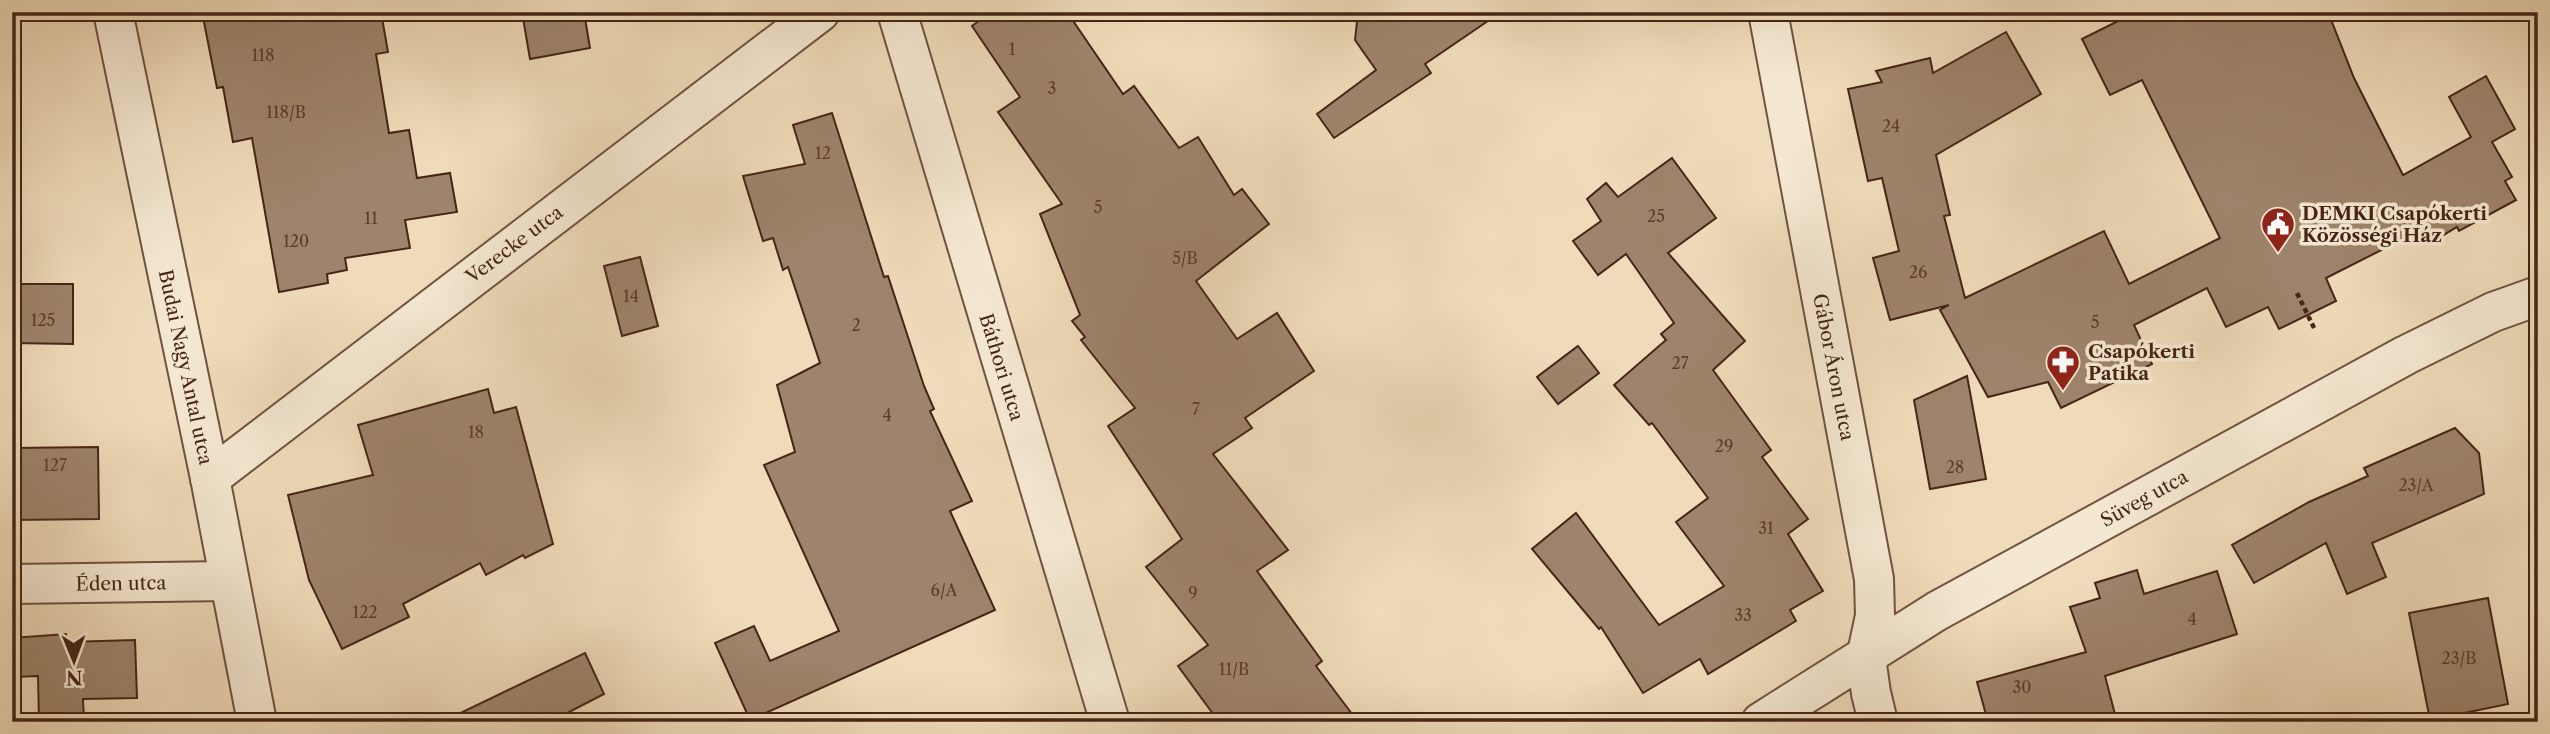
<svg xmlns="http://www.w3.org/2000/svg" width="2550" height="734" viewBox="0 0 2550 734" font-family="'Libre Caslon Text',serif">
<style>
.building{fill:#9e846c;stroke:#462517;stroke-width:2}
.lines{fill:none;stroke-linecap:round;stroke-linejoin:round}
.minor-casing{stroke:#705240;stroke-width:42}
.path{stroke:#462517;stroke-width:4.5;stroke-dasharray:5 3.5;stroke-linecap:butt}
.minor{stroke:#f5e8d2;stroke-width:38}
.labels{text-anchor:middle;stroke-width:7;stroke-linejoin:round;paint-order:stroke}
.number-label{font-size:16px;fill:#5c3d2c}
.poi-label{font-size:19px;font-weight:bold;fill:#462517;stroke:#f5e8d2;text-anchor:start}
.street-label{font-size:19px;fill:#462517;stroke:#f5e8d2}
</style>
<rect width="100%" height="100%" fill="#efdbba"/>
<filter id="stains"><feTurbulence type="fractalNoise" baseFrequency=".00286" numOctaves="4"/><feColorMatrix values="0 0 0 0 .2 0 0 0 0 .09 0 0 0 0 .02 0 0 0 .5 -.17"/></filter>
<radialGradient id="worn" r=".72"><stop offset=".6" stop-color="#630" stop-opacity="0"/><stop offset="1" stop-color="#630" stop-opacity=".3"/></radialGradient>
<g class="building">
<path d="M 202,12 L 381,12 L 388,52 L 376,54 L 389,133 L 409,130 L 417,178 L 450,173 L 457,212 L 405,220 L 410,248 L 345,258 L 347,270 L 327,274 L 328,283 L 279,292 L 252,138 L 233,142 L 223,87 L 217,88 Z"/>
<path d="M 522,12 L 584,12 L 590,48 L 530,59 Z"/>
<path d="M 991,12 L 1067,12 L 1123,94 L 1134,86 L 1179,148 L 1198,137 L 1234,195 L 1242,189 L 1269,224 L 1196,281 L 1237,339 L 1277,313 L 1314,371 L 1245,418 L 1252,428 L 1213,454 L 1288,550 L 1257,571 L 1322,661 L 1316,666 L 1358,722 L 1219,722 L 1178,666 L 1208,645 L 1146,567 L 1182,539 L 1108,426 L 1135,408 L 1081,340 L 1085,337 L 1072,321 L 1080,315 L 1040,214 L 1062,204 L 998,112 L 1020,97 L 972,26 Z"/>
<path d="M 1358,12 L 1373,16 L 1378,12 L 1501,12 L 1425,64 L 1431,73 L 1334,138 L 1317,114 L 1376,70 L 1355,40 Z"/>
<path d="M 2136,12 L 2328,12 L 2354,78 L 2403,175 L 2471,137 L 2449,97 L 2486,76 L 2515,129 L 2492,142 L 2512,177 L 2505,181 L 2516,200 L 2459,231 L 2457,227 L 2432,242 L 2425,228 L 2326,278 L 2336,301 L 2279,329 L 2268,307 L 2226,327 L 2207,288 L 2134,325 L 2152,364 L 2061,408 L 2048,382 L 1988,397 L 1940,310 L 1949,305 L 1890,320 L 1873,258 L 1899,251 L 1882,178 L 1868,181 L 1848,89 L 1882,82 L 1876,71 L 1930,58 L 1933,73 L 2006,32 L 2041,94 L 1936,155 L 1950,215 L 1944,216 L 1965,298 L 2104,231 L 2129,284 L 2220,238 L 2142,80 L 2110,95 L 2082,39 Z"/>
<path d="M 832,113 L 884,277 L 888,276 L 924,386 L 934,409 L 930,411 L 972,501 L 950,511 L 995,610 L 750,720 L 715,643 L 754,626 L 770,661 L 839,631 L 764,465 L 795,452 L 777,385 L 820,363 L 788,267 L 783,270 L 773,238 L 763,241 L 743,176 L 805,164 L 793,125 Z"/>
<path d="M 1672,158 L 1716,218 L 1668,253 L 1745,341 L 1713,370 L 1771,450 L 1762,457 L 1808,519 L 1788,534 L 1823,591 L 1790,610 L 1796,621 L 1708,674 L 1700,659 L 1643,693 L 1601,627 L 1599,629 L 1532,549 L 1576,513 L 1659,625 L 1724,586 L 1676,522 L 1708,498 L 1652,423 L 1649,425 L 1614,385 L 1666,340 L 1661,334 L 1674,323 L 1626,254 L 1598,275 L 1573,241 L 1601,221 L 1587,199 L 1606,183 L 1618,197 Z"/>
<path d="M 640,257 L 658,326 L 622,336 L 604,266 Z"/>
<path d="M 12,284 L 73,284 L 73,344 L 12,343 Z"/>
<path d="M 1578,346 L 1599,373 L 1558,404 L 1537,377 Z"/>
<path d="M 1967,376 L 1986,479 L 1930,489 L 1914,400 Z"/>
<path d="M 488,389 L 494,413 L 516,407 L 553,544 L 525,558 L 523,555 L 486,575 L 480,563 L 403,604 L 409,617 L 342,649 L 309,580 L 288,495 L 373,475 L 358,425 Z"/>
<path d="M 2455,428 L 2479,453 L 2484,494 L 2372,543 L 2386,577 L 2347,594 L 2326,543 L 2254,583 L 2232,545 L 2309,502 L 2368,476 L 2364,468 Z"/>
<path d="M 98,447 L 99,519 L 13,520 L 12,448 Z"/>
<path d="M 2137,570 L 2144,594 L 2217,571 L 2237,634 L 2105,676 L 2117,722 L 1988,722 L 1977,682 L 2086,652 L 2070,607 L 2100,598 L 2095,583 Z"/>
<path d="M 2488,598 L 2508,704 L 2430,720 L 2409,613 Z"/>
<path d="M 66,634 L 66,642 L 135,640 L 137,698 L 83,699 L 84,722 L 39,722 L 38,676 L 12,677 L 12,638 Z"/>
<path d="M 585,653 L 604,694 L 571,711 L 550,722 L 442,722 Z"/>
</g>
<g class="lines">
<g class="minor-casing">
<g id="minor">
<path d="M 113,12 L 210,478 L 257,722"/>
<path d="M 897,12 L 1110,722"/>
<path d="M 1768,12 L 1874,579 L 1875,616 L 1866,658 L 1871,693 L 1878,722"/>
<path d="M 210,478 L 820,12"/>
<path d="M 12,584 L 229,581"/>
<path d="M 1761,722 L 1937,611 L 2406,355 L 2493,312 L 2538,296"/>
</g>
</g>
<path class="path" d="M 2297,293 L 2315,330"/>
<use href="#minor" class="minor"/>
</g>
<defs>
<g id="civic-pin" transform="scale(1.75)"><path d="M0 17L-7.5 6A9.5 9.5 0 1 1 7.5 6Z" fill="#8f2418" stroke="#f5e8d2"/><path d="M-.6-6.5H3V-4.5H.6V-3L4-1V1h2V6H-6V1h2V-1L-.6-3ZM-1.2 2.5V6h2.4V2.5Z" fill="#fff"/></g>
<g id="pharmacy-pin" transform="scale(1.75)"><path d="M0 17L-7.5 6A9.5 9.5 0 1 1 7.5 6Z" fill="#8f2418" stroke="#f5e8d2"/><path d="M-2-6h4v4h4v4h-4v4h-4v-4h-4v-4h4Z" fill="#fff"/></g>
</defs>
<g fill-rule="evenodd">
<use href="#civic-pin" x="2278" y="224"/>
<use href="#pharmacy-pin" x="2063" y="362"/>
</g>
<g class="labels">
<g class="number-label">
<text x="1012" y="55">1</text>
<text x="263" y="61">118</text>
<text x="1052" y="94">3</text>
<text x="286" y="118">118/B</text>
<text x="1891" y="132">24</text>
<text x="823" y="159">12</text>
<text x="1098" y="213">5</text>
<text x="1656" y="222">25</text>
<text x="371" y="224">11</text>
<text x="296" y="247">120</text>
<text x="1185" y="264">5/B</text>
<text x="1918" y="278">26</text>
<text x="631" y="302">14</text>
<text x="43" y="326">125</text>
<text x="2095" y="328">5</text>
<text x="856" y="331">2</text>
<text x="1680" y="369">27</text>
<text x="1196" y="415">7</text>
<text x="887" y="421">4</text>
<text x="476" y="438">18</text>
<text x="1724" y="452">29</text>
<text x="55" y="471">127</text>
<text x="1955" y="473">28</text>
<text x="2416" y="491">23/A</text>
<text x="1766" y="534">31</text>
<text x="944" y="596">6/A</text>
<text x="1193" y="599">9</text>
<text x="365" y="618">122</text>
<text x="1743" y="621">33</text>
<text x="2192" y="625">4</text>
<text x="2459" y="664">23/B</text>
<text x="1234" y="675">11/B</text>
<text x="2022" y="693">30</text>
</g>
<g class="poi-label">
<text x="2302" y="220">DEMKI Csapókerti<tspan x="2302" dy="22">Közösségi Ház</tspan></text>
<text x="2088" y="358">Csapókerti<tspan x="2088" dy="22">Patika</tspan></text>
</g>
<g class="street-label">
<text transform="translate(514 244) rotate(-37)" y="7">Verecke utca</text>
<text transform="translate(186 367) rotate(78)" y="7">Budai Nagy Antal utca</text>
<text transform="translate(1002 367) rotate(73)" y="7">Báthori utca</text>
<text transform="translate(1834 367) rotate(79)" y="7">Gábor Áron utca</text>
<text transform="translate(2144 498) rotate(-29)" y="7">Süveg utca</text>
<text transform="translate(121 583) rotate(-1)" y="7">Éden utca</text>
</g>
</g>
<rect width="2550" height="734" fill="none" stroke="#efdbba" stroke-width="42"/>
<rect x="14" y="14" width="2522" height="706" fill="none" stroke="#462517" stroke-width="3.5"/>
<rect x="21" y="21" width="2508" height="692" fill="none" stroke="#462517" stroke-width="2"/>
<g transform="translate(74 661) rotate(179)" stroke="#f5e8d2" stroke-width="5" paint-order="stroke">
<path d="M0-5L12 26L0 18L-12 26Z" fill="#462517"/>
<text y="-10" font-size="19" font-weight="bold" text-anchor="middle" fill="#462517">N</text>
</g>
<rect width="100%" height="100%" filter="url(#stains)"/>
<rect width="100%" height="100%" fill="url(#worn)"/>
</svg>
